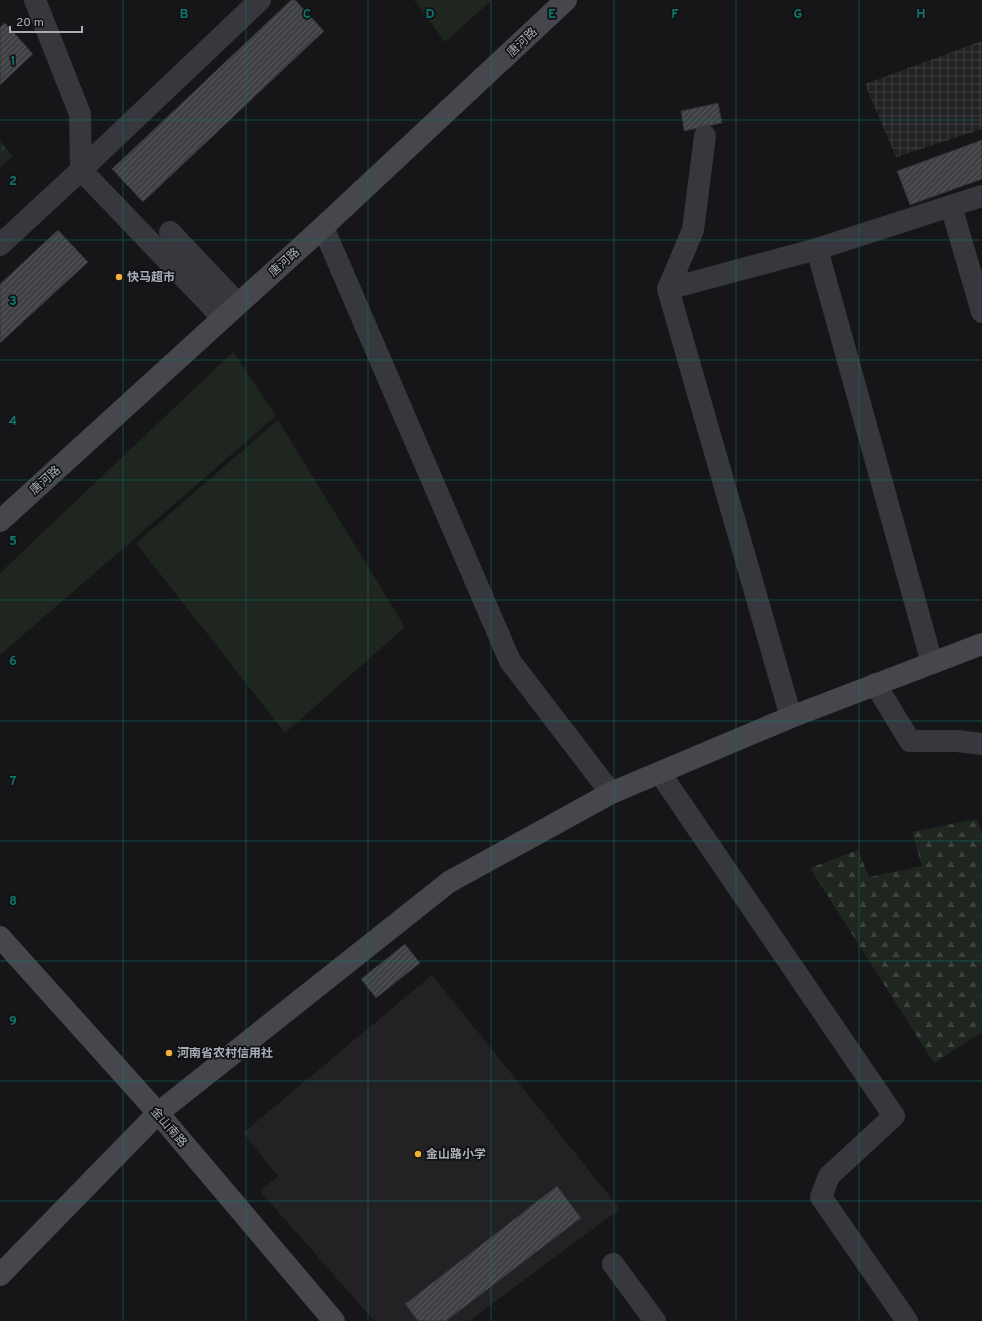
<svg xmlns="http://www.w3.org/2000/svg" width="982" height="1321" viewBox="0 0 982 1321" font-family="Overpass,'Noto Sans SC',sans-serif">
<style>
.built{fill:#222225}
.industrial{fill:url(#industrial-grid)}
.grass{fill:#1e261f}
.forest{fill:url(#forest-firs)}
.park{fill:url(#park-crowns)}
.building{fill:url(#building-hatch);stroke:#303034}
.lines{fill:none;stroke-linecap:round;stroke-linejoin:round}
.street{stroke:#37383d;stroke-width:22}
.secondary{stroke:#45474d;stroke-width:22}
.grid{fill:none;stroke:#0f766e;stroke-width:1;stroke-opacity:0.55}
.poi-dot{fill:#f2b134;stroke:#111113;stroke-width:1.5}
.labels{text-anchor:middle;stroke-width:3.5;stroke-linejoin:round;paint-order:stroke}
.street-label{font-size:12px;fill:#a8adb8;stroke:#111113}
.poi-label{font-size:12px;font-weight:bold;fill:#a8adb8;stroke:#111113;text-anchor:start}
.grid-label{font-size:13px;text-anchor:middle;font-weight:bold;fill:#0f766e;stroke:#111113;stroke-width:3.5;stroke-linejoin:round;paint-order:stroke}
</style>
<defs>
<pattern id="industrial-grid" width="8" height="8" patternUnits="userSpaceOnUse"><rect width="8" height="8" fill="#222225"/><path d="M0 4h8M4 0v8" fill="none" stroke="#3f3f43"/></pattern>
<pattern id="forest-firs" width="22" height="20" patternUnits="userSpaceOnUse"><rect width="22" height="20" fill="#1e261f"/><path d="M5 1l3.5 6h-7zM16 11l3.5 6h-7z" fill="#3c433d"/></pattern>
<pattern id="park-crowns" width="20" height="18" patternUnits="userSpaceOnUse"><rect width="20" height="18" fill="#1e261f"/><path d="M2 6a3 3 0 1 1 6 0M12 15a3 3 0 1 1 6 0" fill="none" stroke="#3c433d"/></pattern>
<pattern id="building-hatch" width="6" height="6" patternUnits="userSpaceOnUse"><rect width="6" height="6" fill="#404145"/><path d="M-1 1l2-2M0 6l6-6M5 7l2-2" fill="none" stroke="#595a5e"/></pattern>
</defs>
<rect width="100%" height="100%" fill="#161618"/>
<path class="built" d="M 432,975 L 620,1209 L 469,1321 L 374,1321 L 260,1191 L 278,1176 L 243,1133 Z"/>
<path class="industrial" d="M 982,41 L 982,129 L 896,157 L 865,84 Z"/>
<g class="grass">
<path d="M 414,0 L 492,0 L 445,42 Z"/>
<path d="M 233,352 L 276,416 L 0,655 L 0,573 Z"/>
<path d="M 278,420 L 405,627 L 285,733 L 136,543 Z"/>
</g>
<path class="forest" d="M 977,819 L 982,832 L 982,1032 L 934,1063 L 810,868 L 858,850 L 869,877 L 922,866 L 912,832 Z"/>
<path class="park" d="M 0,141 L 13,156 L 0,168 Z"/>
<g class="building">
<path d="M 291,0 L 295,0 L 324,31 L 143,202 L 112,169 Z"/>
<path d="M 5,23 L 33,54 L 0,85 L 0,27 Z"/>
<path d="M 718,103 L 722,123 L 684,131 L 681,111 Z"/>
<path d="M 982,140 L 982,179 L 910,205 L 897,171 Z"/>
<path d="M 58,230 L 88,262 L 0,343 L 0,284 Z"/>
<path d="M 405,944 L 420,963 L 376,998 L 361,979 Z"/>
<path d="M 557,1186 L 581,1218 L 446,1321 L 418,1321 L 405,1304 Z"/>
</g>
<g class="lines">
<g class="street">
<path d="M 705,136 L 693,230 L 668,289 L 791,717"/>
<path d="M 951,206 L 982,312"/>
<path d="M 323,227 L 510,661 L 611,793"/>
<path d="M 170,232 L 238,304"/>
<path d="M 0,245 L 81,170 L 80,114 L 35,0"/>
<path d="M 817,249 L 932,663"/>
<path d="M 668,289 L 817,249 L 982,196"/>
<path d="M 223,318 L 81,170 L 260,0"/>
<path d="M 875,684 L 910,741 L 957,741 L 982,744"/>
<path d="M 660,773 L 894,1116 L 829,1176 L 821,1197 L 907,1321"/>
<path d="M 613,1264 L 655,1321"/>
</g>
<g class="secondary">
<path d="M 0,521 L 323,227 L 566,0"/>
<path d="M 0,937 L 158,1113 L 334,1321"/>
<path d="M 0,1275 L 158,1113 L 449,882 L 611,793 L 791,717 L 982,644"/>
</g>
</g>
<path class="grid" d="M 123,0 L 123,1321M 246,0 L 246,1321M 368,0 L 368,1321M 491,0 L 491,1321M 614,0 L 614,1321M 736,0 L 736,1321M 859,0 L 859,1321M 0,120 L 982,120M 0,240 L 982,240M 0,360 L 982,360M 0,480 L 982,480M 0,600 L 982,600M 0,721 L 982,721M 0,841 L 982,841M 0,961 L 982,961M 0,1081 L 982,1081M 0,1201 L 982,1201"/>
<g class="poi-dot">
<circle cx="119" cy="277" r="4"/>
<circle cx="169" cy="1053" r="4"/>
<circle cx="418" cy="1154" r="4"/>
</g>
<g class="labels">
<g class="street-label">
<text transform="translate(522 42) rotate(-43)" y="4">唐河路</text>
<text transform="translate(284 262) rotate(-42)" y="4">唐河路</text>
<text transform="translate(45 480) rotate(-42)" y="4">唐河路</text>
<text transform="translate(169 1127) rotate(49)" y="4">金山南路</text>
</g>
<g class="poi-label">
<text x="127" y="281">快马超市</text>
<text x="177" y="1057">河南省农村信用社</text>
<text x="426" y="1158">金山路小学</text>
</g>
</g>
<g class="grid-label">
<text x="184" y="18">B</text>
<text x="307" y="18">C</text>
<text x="430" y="18">D</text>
<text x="552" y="18">E</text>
<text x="675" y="18">F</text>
<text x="798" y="18">G</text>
<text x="921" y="18">H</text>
<text x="13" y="65">1</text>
<text x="13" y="185">2</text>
<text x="13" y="305">3</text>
<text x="13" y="425">4</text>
<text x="13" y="545">5</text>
<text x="13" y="665">6</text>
<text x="13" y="785">7</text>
<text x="13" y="905">8</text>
<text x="13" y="1025">9</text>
</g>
<path d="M10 26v6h72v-6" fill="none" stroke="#a8adb8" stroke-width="2"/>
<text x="16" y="26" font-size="12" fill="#a8adb8" stroke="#111113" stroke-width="3" paint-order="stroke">20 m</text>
</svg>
